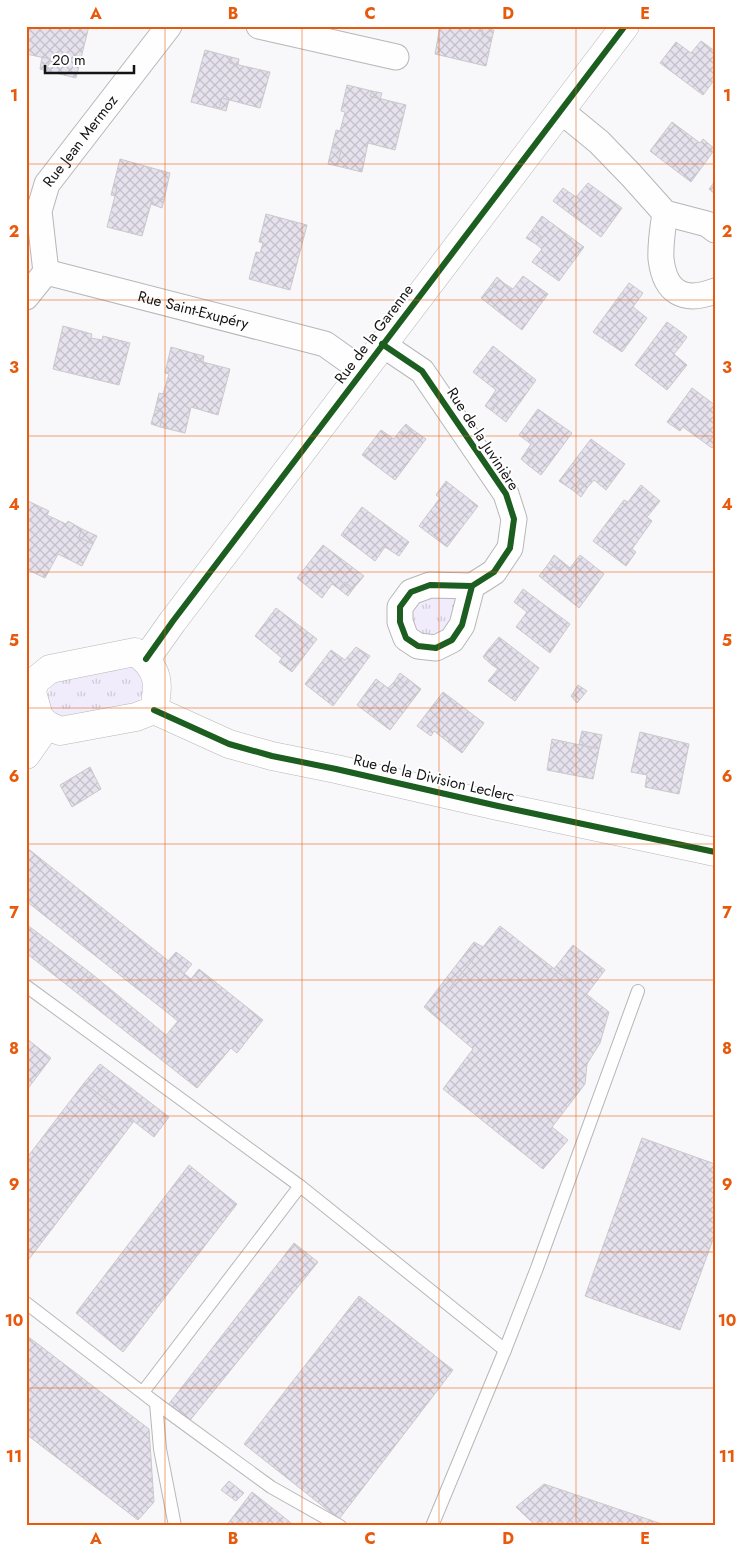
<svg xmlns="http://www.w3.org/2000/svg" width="741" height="1552" viewBox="0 0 741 1552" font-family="Jost,sans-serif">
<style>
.grass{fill:url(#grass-tufts)}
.building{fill:url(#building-cross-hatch);stroke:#cac9cb}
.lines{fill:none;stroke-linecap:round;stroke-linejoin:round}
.service-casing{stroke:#b7b6b8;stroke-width:14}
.minor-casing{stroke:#b7b6b8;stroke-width:27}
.tertiary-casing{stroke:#b7b6b8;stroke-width:29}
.service{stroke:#fefefe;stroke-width:12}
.minor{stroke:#fefefe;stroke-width:25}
.tertiary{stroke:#fefefe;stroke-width:28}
.cycleway-casing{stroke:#fff;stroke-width:9}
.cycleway{stroke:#1b5e20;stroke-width:6}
.grid{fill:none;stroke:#e8590c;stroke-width:1;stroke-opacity:0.55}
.labels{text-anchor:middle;stroke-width:4;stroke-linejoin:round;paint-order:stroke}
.street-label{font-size:15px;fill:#141415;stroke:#fff}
.neatline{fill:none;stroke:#e8590c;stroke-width:2}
.grid-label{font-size:16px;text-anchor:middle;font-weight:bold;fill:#e8590c}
</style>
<defs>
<pattern id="grass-tufts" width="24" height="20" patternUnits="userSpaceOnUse" patternTransform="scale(1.25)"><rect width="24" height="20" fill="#f1ecfc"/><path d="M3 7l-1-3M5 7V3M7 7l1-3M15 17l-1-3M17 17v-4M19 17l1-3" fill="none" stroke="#cecad7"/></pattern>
<pattern id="building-cross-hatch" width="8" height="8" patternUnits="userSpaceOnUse" patternTransform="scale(1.25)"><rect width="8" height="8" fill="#e5e1ed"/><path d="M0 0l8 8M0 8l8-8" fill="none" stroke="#c4c0ca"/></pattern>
</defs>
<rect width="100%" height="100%" fill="#f8f7f9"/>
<g class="grass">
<path d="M 459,596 C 457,604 455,620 452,626 C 437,651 395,626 421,598 Z"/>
<path d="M 123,666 C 145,669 151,692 133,705 L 66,718 C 47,714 42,696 54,682 Z"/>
</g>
<g class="building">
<path d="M 26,26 L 89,26 L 76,78 L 47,71 L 50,59 L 26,54 Z"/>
<path d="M 440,26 L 484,26 L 482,35 L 492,38 L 486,66 L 435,54 Z"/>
<path d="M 483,27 L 494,30 L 492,38 L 482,35 Z"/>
<path d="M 701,41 L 715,51 L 715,79 L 703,95 L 660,63 L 676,42 L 691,53 Z"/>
<path d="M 205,50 L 231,57 L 230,63 L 270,72 L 260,108 L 222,98 L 219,109 L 191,102 Z"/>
<path d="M 42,57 L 50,59 L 47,71 L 40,69 Z"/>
<path d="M 231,57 L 239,59 L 238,65 L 230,63 Z"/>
<path d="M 347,85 L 372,91 L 370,96 L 406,105 L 395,150 L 368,143 L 362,172 L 337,166 L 341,150 L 332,147 L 336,130 L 340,131 L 345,112 L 341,111 Z"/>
<path d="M 372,91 L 382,93 L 380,99 L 370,96 Z"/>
<path d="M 222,98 L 229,100 L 226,111 L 219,109 Z"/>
<path d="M 672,122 L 700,143 L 703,139 L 715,149 L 691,182 L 650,151 Z"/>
<path d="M 332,147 L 341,150 L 337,166 L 328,164 Z"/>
<path d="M 120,159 L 170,173 L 164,200 L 153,197 L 142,236 L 107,227 L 117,188 L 113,187 Z"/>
<path d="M 715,181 L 715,194 L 709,189 Z"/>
<path d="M 588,183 L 622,208 L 601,237 L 553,201 L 563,188 L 576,197 Z"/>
<path d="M 113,187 L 117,188 L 115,196 L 111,195 Z"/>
<path d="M 153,197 L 164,200 L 162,208 L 151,204 Z"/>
<path d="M 266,214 L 307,225 L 290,290 L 249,279 L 256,252 L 260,253 L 263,243 L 259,242 Z"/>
<path d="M 542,216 L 584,247 L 559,281 L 532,262 L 542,249 L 536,244 L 541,236 L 532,230 Z"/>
<path d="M 532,230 L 541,236 L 536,244 L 526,238 Z"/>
<path d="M 523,276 L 548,294 L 522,330 L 481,298 L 491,285 L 501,291 L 505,284 L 513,289 Z"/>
<path d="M 497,277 L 505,284 L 501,291 L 491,285 Z"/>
<path d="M 629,283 L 643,293 L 633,307 L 647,318 L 622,352 L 593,332 Z"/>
<path d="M 667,322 L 681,332 L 672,343 L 679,348 L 674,354 L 687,365 L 667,390 L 635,365 Z"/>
<path d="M 63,326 L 92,334 L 91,338 L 102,340 L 103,336 L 130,343 L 119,385 L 53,369 Z"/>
<path d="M 681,332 L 687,337 L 679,348 L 672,343 Z"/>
<path d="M 493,346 L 536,380 L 506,422 L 492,411 L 499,401 L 492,396 L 496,390 L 473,372 Z"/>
<path d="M 171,347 L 196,354 L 195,360 L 230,369 L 218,415 L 191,407 L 185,433 L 160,427 L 163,412 L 155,410 L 159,393 L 163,394 L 169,374 L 165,373 Z"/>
<path d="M 196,354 L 204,356 L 203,363 L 195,360 Z"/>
<path d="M 692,388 L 715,405 L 715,445 L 712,448 L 683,427 L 680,431 L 667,422 Z"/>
<path d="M 492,396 L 499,401 L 492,411 L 485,406 Z"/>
<path d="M 538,409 L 572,433 L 541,475 L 528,465 L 534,456 L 527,450 L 531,444 L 519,435 Z"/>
<path d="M 155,410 L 163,412 L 160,427 L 151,424 Z"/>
<path d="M 406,424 L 413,430 L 407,438 L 399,432 Z"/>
<path d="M 381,430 L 394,439 L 399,432 L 407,438 L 413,430 L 426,439 L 395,480 L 362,455 Z"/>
<path d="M 591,439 L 625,464 L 606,490 L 594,480 L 587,488 L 580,483 L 574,491 L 559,481 Z"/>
<path d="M 527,450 L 534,456 L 528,465 L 521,459 Z"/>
<path d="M 446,481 L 478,506 L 447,547 L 419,526 L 440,498 L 436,495 Z"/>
<path d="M 580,483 L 587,488 L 581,497 L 574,491 Z"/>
<path d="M 641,485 L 660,501 L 647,517 L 652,521 L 632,549 L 636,552 L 626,566 L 593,541 L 624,500 L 628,502 Z"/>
<path d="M 26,500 L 49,511 L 47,515 L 66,524 L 68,521 L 82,529 L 79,537 L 93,544 L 82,566 L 58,554 L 45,578 L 26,569 Z"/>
<path d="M 362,507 L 409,542 L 399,556 L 385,547 L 375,561 L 341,535 Z"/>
<path d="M 82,529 L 97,536 L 93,544 L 79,537 Z"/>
<path d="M 323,545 L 364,576 L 353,589 L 345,582 L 339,589 L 332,584 L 322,598 L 297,578 Z"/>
<path d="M 554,555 L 563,562 L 558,570 L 549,563 Z"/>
<path d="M 580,555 L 604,574 L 579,608 L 539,576 L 549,563 L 558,570 L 563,562 L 570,568 Z"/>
<path d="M 345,582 L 353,589 L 348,596 L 339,589 Z"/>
<path d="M 523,589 L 570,624 L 550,653 L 516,627 L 527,612 L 514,602 Z"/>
<path d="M 276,608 L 317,639 L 292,672 L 279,662 L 282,658 L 255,636 Z"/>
<path d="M 499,637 L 539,668 L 515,701 L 488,681 L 498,669 L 492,665 L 498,657 L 488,650 Z"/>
<path d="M 356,647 L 370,656 L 333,706 L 305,684 L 331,650 L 345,660 Z"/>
<path d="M 488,650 L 498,657 L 492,665 L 483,657 Z"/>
<path d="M 400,673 L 408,679 L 401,688 L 394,682 Z"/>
<path d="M 376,679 L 388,688 L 394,682 L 401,688 L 408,679 L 421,689 L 390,730 L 357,705 Z"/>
<path d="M 578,685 L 587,691 L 577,703 L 571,696 Z"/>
<path d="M 443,692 L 484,723 L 462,753 L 434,731 L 431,736 L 417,726 Z"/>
<path d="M 582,731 L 602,735 L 599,749 L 579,744 Z"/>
<path d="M 640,732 L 689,744 L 679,794 L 645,787 L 647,775 L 631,772 Z"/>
<path d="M 552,739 L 599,749 L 593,779 L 547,770 Z"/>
<path d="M 90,767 L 101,789 L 72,807 L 60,785 Z"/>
<path d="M 26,847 L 191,979 L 199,969 L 263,1020 L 237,1053 L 231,1048 L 197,1088 L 77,993 L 92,974 L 166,1035 L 178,1021 L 26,901 Z"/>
<path d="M 26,924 L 92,974 L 77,993 L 26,953 Z"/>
<path d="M 500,926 L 609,1012 L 600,1043 L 587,1064 L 585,1084 L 552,1127 L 568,1140 L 543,1169 L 443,1089 L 473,1049 L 430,1012 Z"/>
<path d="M 474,942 L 483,947 L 430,1012 L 424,1007 Z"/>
<path d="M 573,945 L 605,970 L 586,995 L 554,969 Z"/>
<path d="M 176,952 L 192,964 L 184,974 L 168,961 Z"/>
<path d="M 26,1038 L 51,1058 L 26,1091 Z"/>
<path d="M 100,1064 L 169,1117 L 154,1137 L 84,1083 Z"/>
<path d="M 84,1083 L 134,1121 L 26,1263 L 26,1159 Z"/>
<path d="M 642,1138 L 715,1164 L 715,1234 L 680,1330 L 585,1296 Z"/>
<path d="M 189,1165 L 237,1204 L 123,1352 L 76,1313 Z"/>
<path d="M 294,1243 L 318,1262 L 187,1424 L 168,1405 Z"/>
<path d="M 359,1296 L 453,1370 L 339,1519 L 244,1444 Z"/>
<path d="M 26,1335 L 149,1429 L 154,1502 L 138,1520 L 26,1434 Z"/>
<path d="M 229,1481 L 244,1493 L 236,1501 L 221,1490 Z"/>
<path d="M 544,1484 L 668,1526 L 536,1526 L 516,1507 Z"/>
<path d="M 252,1492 L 295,1526 L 226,1526 Z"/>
</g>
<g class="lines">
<g class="service-casing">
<g id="service">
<path d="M 26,986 L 300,1186 L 505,1350"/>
<path d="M 26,1303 L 156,1403 L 160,1449 L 175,1526"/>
<path d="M 143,1392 L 300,1186"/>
<path d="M 156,1403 L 271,1487 L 340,1526"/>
<path d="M 432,1526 L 505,1350 L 537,1268 L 638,991"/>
</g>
</g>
<g class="minor-casing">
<g id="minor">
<path d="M 259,26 L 396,57"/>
<path d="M 560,110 L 599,142 L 631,175 L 665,213 L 707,224 L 715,230"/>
<path d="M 665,213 C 663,227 660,244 661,259 C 665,293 684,303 715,291"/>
<path id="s1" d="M 46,272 L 39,211 L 47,184 L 169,26"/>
<path id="s2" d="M 26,297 L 46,272 L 325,344 L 363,371"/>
<path d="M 382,344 L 422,371 L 506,494 L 514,519 L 510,548 L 494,572 L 472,586 L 430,585 L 411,592 L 400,607 L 400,622 L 406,638 L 418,646 L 436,648 L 452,640 L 462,625 L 472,586"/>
</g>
</g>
<g class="tertiary-casing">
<g id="tertiary">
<path d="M 135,652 C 160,669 159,683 154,710 L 136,717 L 60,731 L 47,725 L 39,717 L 32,692 L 35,681 L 50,669 Z"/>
<path d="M 146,659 L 173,621 L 625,26"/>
<path d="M 154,710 L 229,744 L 272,756 L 336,769 L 498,806 L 715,852"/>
<path d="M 26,755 L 47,725"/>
</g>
</g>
<use href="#service" class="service"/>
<use href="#minor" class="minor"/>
<use href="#tertiary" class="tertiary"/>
<g class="cycleway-casing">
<g id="cycleway">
<path d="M 382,344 L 422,371 L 506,494 L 514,519 L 510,548 L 494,572 L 472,586 L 430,585 L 411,592 L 400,607 L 400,622 L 406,638 L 418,646 L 436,648 L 452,640 L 462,625 L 472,586"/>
<path d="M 146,659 L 173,621 L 625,26"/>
<path d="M 154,710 L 229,744 L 272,756 L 336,769 L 498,806 L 715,852"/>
</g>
</g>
<use href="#cycleway" class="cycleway"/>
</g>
<path class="grid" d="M 165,26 L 165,1526M 302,26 L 302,1526M 439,26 L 439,1526M 576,26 L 576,1526M 26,164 L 715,164M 26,300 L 715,300M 26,436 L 715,436M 26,572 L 715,572M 26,708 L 715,708M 26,844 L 715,844M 26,980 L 715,980M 26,1116 L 715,1116M 26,1252 L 715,1252M 26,1388 L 715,1388"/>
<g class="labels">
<g class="street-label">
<text dy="5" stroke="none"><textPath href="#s1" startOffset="144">Rue Jean Mermoz</textPath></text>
<text dy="5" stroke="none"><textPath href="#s2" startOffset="184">Rue Saint-Exupéry</textPath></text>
<text transform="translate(374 334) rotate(-53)" y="5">Rue de la Garenne</text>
<text transform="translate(483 439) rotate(57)" y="5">Rue de la Juvinière</text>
<text transform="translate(434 778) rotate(13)" y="5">Rue de la Division Leclerc</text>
</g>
</g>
<rect width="741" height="1552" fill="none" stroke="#ffffff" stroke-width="55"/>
<path d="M45 65v8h89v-8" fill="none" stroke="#141415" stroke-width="2.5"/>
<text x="52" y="65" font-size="15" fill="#141415" stroke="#ffffff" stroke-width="4" paint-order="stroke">20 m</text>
<rect x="28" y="28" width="686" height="1496" class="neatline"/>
<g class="grid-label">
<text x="96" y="19">A</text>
<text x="233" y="19">B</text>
<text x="370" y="19">C</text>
<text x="508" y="19">D</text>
<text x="645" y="19">E</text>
<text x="14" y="101">1</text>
<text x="727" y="101">1</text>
<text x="14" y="237">2</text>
<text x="727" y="237">2</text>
<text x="14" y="373">3</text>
<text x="727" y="373">3</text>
<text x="14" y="510">4</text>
<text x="727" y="510">4</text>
<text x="14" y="646">5</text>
<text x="727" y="646">5</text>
<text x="14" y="782">6</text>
<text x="727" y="782">6</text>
<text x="14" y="918">7</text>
<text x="727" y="918">7</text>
<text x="14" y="1054">8</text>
<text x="727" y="1054">8</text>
<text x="14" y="1190">9</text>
<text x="727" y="1190">9</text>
<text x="14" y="1326">10</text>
<text x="727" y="1326">10</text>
<text x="14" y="1462">11</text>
<text x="727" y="1462">11</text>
<text x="96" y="1544">A</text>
<text x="233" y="1544">B</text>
<text x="370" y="1544">C</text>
<text x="508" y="1544">D</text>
<text x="645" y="1544">E</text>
</g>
</svg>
